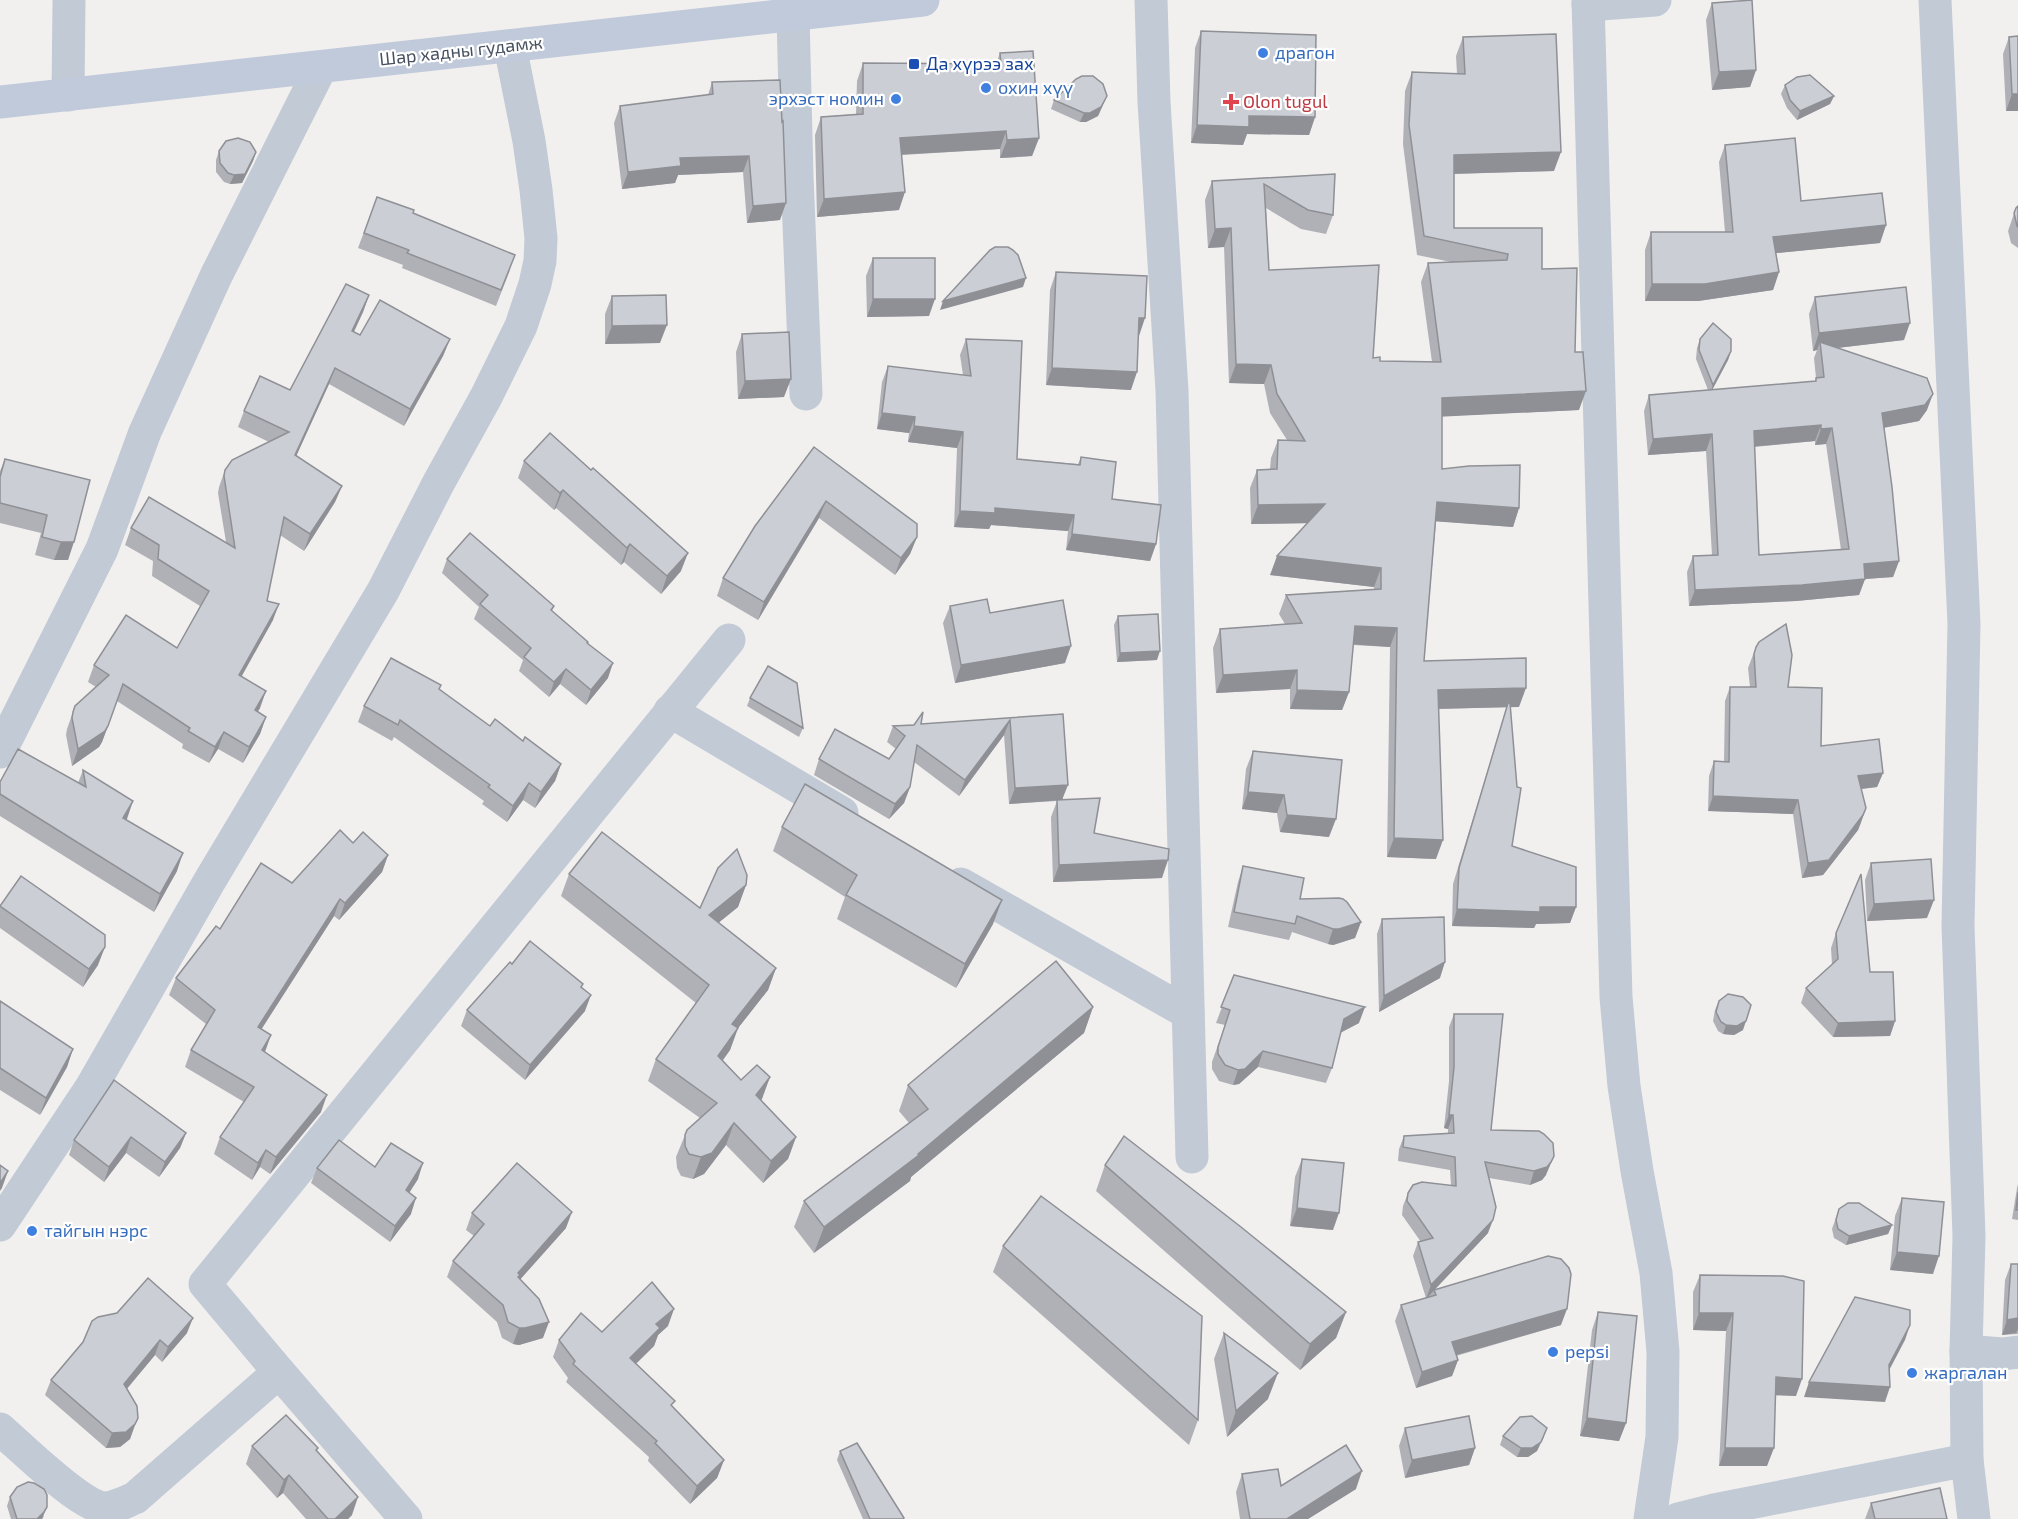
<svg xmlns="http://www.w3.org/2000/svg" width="2018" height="1519" viewBox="0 0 2018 1519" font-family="'Exo 2',sans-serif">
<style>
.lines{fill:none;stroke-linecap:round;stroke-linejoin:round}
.minor{stroke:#c2cad5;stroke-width:33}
.secondary{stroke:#c1cada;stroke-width:33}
.wall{fill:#afb1b7;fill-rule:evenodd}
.shaded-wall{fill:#8e9095}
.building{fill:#cbced5;stroke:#8e9095;stroke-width:1.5;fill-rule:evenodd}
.shop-dot{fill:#3f7fe0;stroke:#fff;stroke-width:2}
.transit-dot{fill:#1a4fb4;stroke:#fff;stroke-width:2}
.health-dot{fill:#e0444e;stroke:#fff;stroke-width:2}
.labels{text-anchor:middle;stroke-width:4.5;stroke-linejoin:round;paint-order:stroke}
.street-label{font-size:18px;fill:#46505e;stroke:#fff}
.shop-label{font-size:18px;fill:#366cbe;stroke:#fff;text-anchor:start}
.transit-label{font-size:18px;fill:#164399;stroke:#fff;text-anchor:start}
.health-label{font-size:18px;fill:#be3a42;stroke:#fff;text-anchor:start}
</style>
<rect width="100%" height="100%" fill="#f2f0ef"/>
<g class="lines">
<g class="minor">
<path d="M 1151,0 L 1154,102 L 1172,391 L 1192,1157"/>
<path d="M 1588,0 L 1616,997 L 1624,1086 L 1637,1171 L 1656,1273 L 1663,1352 L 1662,1437 L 1650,1519"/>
<path d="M 1935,0 L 1964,624 L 1958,926 L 1969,1236 L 1966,1351 L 1967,1460 L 1974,1519"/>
<path d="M 1588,5 L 1655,0"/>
<path d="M 793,15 L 797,176 L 806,394"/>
<path d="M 68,95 L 69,0"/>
<path d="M 670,711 L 842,813"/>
<path d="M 0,752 L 102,549 L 145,432 L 216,276 L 321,67"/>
<path d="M 961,884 L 1188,1013"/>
<path d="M 0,1225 L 92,1086 L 209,882 L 383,591 L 439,482 L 486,397 L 521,326 L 535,284 L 540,261 L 541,238 L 536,190 L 529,141 L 510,46"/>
<path d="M 1966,1351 L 2002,1354 L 2018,1352"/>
<path d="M 279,1372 L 406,1519"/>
<path d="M 0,1429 C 21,1447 79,1505 104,1508 C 115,1508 125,1502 135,1498 L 279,1372 L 205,1284 L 729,640"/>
<path d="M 1678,1519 L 1714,1510 L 1967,1460"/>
</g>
<path class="secondary" d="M 0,102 L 923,0"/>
</g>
<g class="wall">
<path d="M 1712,3 L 1756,70 L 1750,87 L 1712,90 L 1706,20 Z"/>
<path d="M 1201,31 L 1315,117 L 1309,135 L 1247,134 L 1243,145 L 1191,143 L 1195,48 Z"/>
<path d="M 1463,37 L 1554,171 L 1454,174 L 1454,228 L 1542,269 L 1575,352 L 1579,410 L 1442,416 L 1442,469 L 1519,508 L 1513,527 L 1436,521 L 1424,661 L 1519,707 L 1511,707 L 1512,846 L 1576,907 L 1570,923 L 1536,924 L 1534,928 L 1452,926 L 1453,884 L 1507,707 L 1439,709 L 1436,859 L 1387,857 L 1390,647 L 1353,645 L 1349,692 L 1342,710 L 1290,709 L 1290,689 L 1216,693 L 1213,648 L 1220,629 L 1285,624 L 1279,614 L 1286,595 L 1374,589 L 1374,587 L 1270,575 L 1308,523 L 1251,524 L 1250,488 L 1257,470 L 1270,469 L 1271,458 L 1278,440 L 1287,440 L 1270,413 L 1264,384 L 1229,383 L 1224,247 L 1208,248 L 1205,200 L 1212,181 L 1335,174 L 1333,215 L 1326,234 L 1301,229 L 1266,208 L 1269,270 L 1373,358 L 1380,361 L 1432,362 L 1421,282 L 1428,263 L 1451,262 L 1417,255 L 1403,144 L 1405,91 L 1412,72 L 1457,74 L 1456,56 Z"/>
<path d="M 2009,37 L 2018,111 L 2006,111 L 2003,54 Z"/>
<path d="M 1000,53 L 1039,138 L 1032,156 L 1000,158 L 1000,149 L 902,155 L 899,210 L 817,217 L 815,135 L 821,117 L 856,114 L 857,81 L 863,63 L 996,64 Z"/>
<path d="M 712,82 L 780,220 L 747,223 L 743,172 L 678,175 L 675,183 L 622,189 L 614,123 L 620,106 L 708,95 Z"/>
<path d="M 1785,85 L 1834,96 L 1830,104 L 1797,120 L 1787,108 L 1781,94 Z"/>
<path d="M 1054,100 L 1103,105 L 1098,116 L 1086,122 L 1080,122 L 1051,109 Z"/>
<path d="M 1725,145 L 1801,201 L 1886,225 L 1880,243 L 1776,253 L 1779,272 L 1773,290 L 1698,301 L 1645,301 L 1645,250 L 1651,232 L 1725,232 L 1719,162 Z"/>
<path d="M 219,151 L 256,152 L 253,161 L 242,183 L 230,184 L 224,182 L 216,172 L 216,160 Z"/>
<path d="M 377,197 L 510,270 L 496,306 L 402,268 L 403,265 L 358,248 Z"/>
<path d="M 2018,206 L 2018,248 L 2011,243 L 2008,231 L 2016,208 Z"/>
<path d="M 873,258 L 929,316 L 867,317 L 866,276 Z"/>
<path d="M 1056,272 L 1131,390 L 1046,385 L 1050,290 Z"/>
<path d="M 369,295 L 363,312 L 354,332 L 360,335 L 450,339 L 443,356 L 404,426 L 329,384 L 296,456 L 342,486 L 335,502 L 304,551 L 280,535 L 267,601 L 273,620 L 241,676 L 260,708 L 257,712 L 266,717 L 260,734 L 243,763 L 218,749 L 209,763 L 182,748 L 183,744 L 117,701 L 102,742 L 99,747 L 72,766 L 66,735 L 67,729 L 73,712 L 96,687 L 88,682 L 94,665 L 177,648 L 200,606 L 152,576 L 153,561 L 125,545 L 131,528 L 226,542 L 218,493 L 219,487 L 225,470 L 269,442 L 238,427 L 244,411 L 290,390 Z"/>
<path d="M 612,296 L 660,343 L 605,344 L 605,314 Z"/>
<path d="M 1815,297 L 1904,340 L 1837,348 L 1927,410 L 1919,421 L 1884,428 L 1899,561 L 1893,577 L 1865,579 L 1859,595 L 1796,601 L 1689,606 L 1687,572 L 1693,556 L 1712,555 L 1706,451 L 1648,455 L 1644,411 L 1649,395 L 1708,390 L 1696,359 L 1697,348 L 1700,339 L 1731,351 L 1728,360 L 1712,390 L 1815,381 L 1816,378 L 1814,358 L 1817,350 L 1813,351 L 1809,314 ZM 1815,441 L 1815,445 L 1826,444 L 1841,550 L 1759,555 L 1754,447 Z"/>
<path d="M 742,334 L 784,397 L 738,399 L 736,352 Z"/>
<path d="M 966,339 L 1017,459 L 1078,464 L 1081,457 L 1112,499 L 1156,544 L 1150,561 L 1066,550 L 1068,531 L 991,525 L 989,529 L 954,527 L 957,448 L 908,442 L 909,433 L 877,429 L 882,382 L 888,366 L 963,375 L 960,355 Z"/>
<path d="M 814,447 L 917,537 L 910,554 L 895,575 L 819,518 L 758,620 L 717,596 L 723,578 Z"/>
<path d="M 5,459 L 90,480 L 68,560 L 54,560 L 35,555 L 41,533 L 0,523 L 0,471 Z"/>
<path d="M 524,461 L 591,470 L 681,571 L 661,594 L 624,562 L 621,565 L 556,508 L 554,510 L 518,478 Z"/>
<path d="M 447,559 L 554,606 L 552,611 L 588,642 L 588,644 L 608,678 L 586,705 L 560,684 L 549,697 L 519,671 L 523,660 L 474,619 L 479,607 L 442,573 Z"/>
<path d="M 950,606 L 990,613 L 1065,663 L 955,683 L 943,623 Z"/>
<path d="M 1118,616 L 1157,660 L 1117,662 L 1114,625 Z"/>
<path d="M 1756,647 L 1788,687 L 1821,746 L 1883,773 L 1877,787 L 1861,789 L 1866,808 L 1861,823 L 1858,830 L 1823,875 L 1802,878 L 1793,814 L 1708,811 L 1709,776 L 1714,761 L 1724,762 L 1725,701 L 1730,687 L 1750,687 L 1748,668 Z"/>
<path d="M 439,690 L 490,726 L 523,741 L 561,764 L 555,781 L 535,808 L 523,800 L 507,822 L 482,804 L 484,801 L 394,737 L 392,741 L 358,722 L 364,706 Z"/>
<path d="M 750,698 L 803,728 L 799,737 L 747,706 Z"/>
<path d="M 1063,714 L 1063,799 L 1094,833 L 1162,878 L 1053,882 L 1051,817 L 1057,801 L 1009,804 L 1004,735 L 959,796 L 914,762 L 910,787 L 904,803 L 889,819 L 814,775 L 819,759 L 889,759 L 896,749 L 887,742 L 893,726 Z"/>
<path d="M 1253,751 L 1329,837 L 1280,832 L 1277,813 L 1242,809 L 1246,769 Z"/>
<path d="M 83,770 L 126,820 L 177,871 L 154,912 L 0,816 L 0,782 L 78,783 Z"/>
<path d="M 782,827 L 993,924 L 956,988 L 837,919 L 845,897 L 773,851 Z"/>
<path d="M 353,843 L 388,855 L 382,872 L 339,920 L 334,916 L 261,1029 L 265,1052 L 321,1112 L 270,1174 L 260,1167 L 252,1180 L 214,1154 L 220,1137 L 244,1102 L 185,1067 L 191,1050 L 206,1024 L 169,995 L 176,978 L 220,929 Z"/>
<path d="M 1871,863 L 1927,918 L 1867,921 L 1865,880 Z"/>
<path d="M 1243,866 L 1300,899 L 1361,922 L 1355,938 L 1333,945 L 1328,944 L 1292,932 L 1289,940 L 1228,927 L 1238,882 Z"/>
<path d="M 569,874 L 700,908 L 746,885 L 738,907 L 718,923 L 776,968 L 768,990 L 738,1028 L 730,1050 L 723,1060 L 741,1080 L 770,1077 L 760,1100 L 796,1137 L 788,1159 L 763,1183 L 726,1145 L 704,1174 L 693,1179 L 681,1176 L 677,1168 L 676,1157 L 685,1135 L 700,1118 L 648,1081 L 656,1059 L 696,1003 L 561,896 Z"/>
<path d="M 0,906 L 98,965 L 83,987 L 0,928 Z"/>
<path d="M 1382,919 L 1440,978 L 1379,1012 L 1377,934 Z"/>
<path d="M 1836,933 L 1870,972 L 1895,1021 L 1890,1036 L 1833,1037 L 1801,1003 L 1806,988 L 1832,965 L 1831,948 Z"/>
<path d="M 512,964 L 582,988 L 585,1011 L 525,1080 L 461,1026 L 467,1010 Z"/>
<path d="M 1234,975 L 1359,1023 L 1340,1033 L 1332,1068 L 1326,1083 L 1258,1067 L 1239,1084 L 1233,1085 L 1219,1081 L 1212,1069 L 1212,1062 L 1225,1025 L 1216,1023 Z"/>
<path d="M 0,1001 L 73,1049 L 67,1067 L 40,1115 L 0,1090 Z"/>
<path d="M 1719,1001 L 1743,1030 L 1734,1035 L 1723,1034 L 1718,1031 L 1713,1021 L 1715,1010 Z"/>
<path d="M 1093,1007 L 1084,1033 L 911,1177 L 910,1181 L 814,1253 L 794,1227 L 804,1201 L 909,1123 L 899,1111 L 908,1085 Z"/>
<path d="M 1454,1014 L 1491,1130 L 1546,1175 L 1542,1180 L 1530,1185 L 1489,1178 L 1488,1233 L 1435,1289 L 1561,1325 L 1456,1356 L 1458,1360 L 1452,1376 L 1416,1388 L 1395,1321 L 1401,1305 L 1426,1298 L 1413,1256 L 1418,1242 L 1421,1242 L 1402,1215 L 1403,1206 L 1408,1193 L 1451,1185 L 1450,1170 L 1398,1161 L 1399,1149 L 1404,1136 L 1448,1133 L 1448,1129 L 1444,1128 L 1449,1081 L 1449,1027 Z"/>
<path d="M 186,1133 L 180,1148 L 159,1177 L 126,1153 L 104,1182 L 69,1155 L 74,1140 Z"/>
<path d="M 1302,1159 L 1333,1230 L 1290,1226 L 1295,1177 Z"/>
<path d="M 1105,1165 L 1346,1312 L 1336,1338 L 1300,1370 L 1096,1191 Z"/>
<path d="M 375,1167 L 418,1179 L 409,1192 L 411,1214 L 390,1242 L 311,1183 L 317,1168 Z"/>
<path d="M 2018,1184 L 2018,1220 L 2012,1219 L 2017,1188 Z"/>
<path d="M 1902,1198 L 1933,1274 L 1890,1270 L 1895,1216 Z"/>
<path d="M 1839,1209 L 1892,1225 L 1888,1234 L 1846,1245 L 1834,1238 L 1832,1229 Z"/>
<path d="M 472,1213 L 566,1228 L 520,1279 L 543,1338 L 519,1345 L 513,1344 L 502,1338 L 497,1322 L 447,1277 L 453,1261 L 474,1236 L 466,1230 Z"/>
<path d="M 1003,1246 L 1198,1420 L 1189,1445 L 993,1272 Z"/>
<path d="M 2011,1264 L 2018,1264 L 2018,1334 L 2002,1335 L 2005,1280 Z"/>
<path d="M 1700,1275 L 1783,1276 L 1796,1396 L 1776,1395 L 1767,1466 L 1719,1466 L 1726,1331 L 1693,1330 L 1693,1292 Z"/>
<path d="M 1598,1312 L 1626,1423 L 1619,1441 L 1580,1436 L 1592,1330 Z"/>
<path d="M 668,1326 L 658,1335 L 654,1346 L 636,1364 L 673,1407 L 724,1460 L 717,1478 L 690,1504 L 648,1461 L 649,1457 L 566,1382 L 568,1378 L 553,1357 L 559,1340 L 602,1332 Z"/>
<path d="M 187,1333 L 162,1362 L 155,1355 L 127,1389 L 138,1418 L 130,1439 L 120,1447 L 106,1448 L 45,1395 L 51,1380 L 83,1342 Z"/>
<path d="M 1224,1333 L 1268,1399 L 1227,1437 L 1214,1359 Z"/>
<path d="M 1405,1428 L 1475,1448 L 1469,1465 L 1405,1478 L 1399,1446 Z"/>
<path d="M 1503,1436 L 1544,1437 L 1537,1451 L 1528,1457 L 1517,1457 L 1500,1445 Z"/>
<path d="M 252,1446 L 318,1448 L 317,1451 L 352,1515 L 348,1519 L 306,1519 L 283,1493 L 277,1498 L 246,1464 Z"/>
<path d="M 840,1451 L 904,1519 L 863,1519 L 837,1460 Z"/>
<path d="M 1242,1474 L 1281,1486 L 1356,1489 L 1308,1519 L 1240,1519 L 1236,1492 Z"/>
<path d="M 10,1497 L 44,1516 L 42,1519 L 11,1519 L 7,1506 Z"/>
<path d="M 1871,1503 L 1947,1519 L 1865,1519 Z"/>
</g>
<g class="shaded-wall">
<path d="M 1756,70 L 1750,87 L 1712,90 L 1719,72 Z"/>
<path d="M 2012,94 L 2018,94 L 2018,111 L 2006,111 Z"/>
<path d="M 1107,96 L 1098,116 L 1086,122 L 1080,122 L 1084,113 Z"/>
<path d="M 1834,96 L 1830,104 L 1797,120 L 1800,111 Z"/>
<path d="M 1249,116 L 1315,117 L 1309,135 L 1247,134 L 1243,145 L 1191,143 L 1197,125 Z"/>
<path d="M 1006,131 L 1000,149 L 894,155 L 900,138 Z"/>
<path d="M 1039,138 L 1032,156 L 1000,158 L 1007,140 Z"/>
<path d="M 256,152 L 253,161 L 242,183 L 230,184 L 234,175 Z"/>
<path d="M 1561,152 L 1554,171 L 1447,174 L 1454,155 Z"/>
<path d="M 749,156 L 743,172 L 678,175 L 675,183 L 622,189 L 628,172 L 680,158 Z"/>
<path d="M 905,192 L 899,210 L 817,217 L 824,199 Z"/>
<path d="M 786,203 L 780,220 L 747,223 L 753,206 Z"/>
<path d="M 1886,225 L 1880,243 L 1767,254 L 1773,237 Z"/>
<path d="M 1231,228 L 1224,247 L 1208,248 L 1215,229 Z"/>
<path d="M 1779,272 L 1773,290 L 1698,301 L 1645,301 L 1652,284 Z"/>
<path d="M 1026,278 L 1023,287 L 940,310 L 943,301 Z"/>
<path d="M 369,295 L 363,312 L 346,348 L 352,331 Z"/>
<path d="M 873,299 L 935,299 L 929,316 L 867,317 Z"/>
<path d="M 1139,318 L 1145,318 L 1139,336 Z"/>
<path d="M 1910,323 L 1904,340 L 1820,350 L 1820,342 L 1817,350 L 1813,351 L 1819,333 Z"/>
<path d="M 667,325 L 660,343 L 605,344 L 612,326 Z"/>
<path d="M 450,339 L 443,356 L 404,426 L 410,409 Z"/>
<path d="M 1731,351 L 1728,360 L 1710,394 L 1713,385 Z"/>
<path d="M 1236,364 L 1271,365 L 1264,384 L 1229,383 Z"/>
<path d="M 335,368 L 329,384 L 289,472 L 295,455 Z"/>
<path d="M 1052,368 L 1137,372 L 1131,390 L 1046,385 Z"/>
<path d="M 791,379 L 784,397 L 738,399 L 745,381 Z"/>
<path d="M 1586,391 L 1579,410 L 1435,417 L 1442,398 Z"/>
<path d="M 1933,394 L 1927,410 L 1919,421 L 1876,429 L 1882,413 Z"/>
<path d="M 882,413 L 915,417 L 909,433 L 877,429 Z"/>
<path d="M 1821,425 L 1815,441 L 1748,447 L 1754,431 Z"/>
<path d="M 914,426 L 963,432 L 957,448 L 908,442 Z"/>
<path d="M 1832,428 L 1826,444 L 1815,445 L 1821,429 Z"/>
<path d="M 1712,434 L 1706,451 L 1648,455 L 1653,439 Z"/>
<path d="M 342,486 L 335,502 L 304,551 L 310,534 Z"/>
<path d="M 563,490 L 556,508 L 554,510 L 560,493 Z"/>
<path d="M 826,501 L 819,518 L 758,620 L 764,602 Z"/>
<path d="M 1437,502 L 1519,508 L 1513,527 L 1431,521 Z"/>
<path d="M 1325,504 L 1318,523 L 1251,524 L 1258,505 Z"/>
<path d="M 995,508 L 1074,515 L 1068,531 L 991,525 L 989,529 L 954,527 L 960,511 Z"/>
<path d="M 1072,534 L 1156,544 L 1150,561 L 1066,550 Z"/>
<path d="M 917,537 L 910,554 L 895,575 L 901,558 Z"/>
<path d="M 61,542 L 74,542 L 68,560 L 54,560 Z"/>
<path d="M 630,544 L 624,562 L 621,565 L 627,548 Z"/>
<path d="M 688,553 L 681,571 L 661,594 L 667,576 Z"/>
<path d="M 1277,556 L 1381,568 L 1374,587 L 1270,575 Z"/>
<path d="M 1899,561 L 1893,577 L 1865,579 L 1859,595 L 1796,601 L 1689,606 L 1695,590 L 1864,564 Z"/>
<path d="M 279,604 L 273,620 L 233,692 L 239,675 Z"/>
<path d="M 1355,626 L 1397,628 L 1390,647 L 1348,644 Z"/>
<path d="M 1071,646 L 1065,663 L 955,683 L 961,665 Z"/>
<path d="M 1160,651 L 1157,660 L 1117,662 L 1120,653 Z"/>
<path d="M 613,663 L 608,678 L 586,705 L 591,690 Z"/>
<path d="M 566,669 L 560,684 L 549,697 L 554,682 Z"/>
<path d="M 1297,670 L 1290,689 L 1216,693 L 1223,675 Z"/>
<path d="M 1526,688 L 1519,707 L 1431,709 L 1438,690 Z"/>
<path d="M 1297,690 L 1349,692 L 1342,710 L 1290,709 Z"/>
<path d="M 266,691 L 260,708 L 249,727 L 255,710 Z"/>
<path d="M 266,717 L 260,734 L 243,763 L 249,747 Z"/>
<path d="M 1010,720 L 1004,735 L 959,796 L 965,780 Z"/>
<path d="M 108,726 L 102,742 L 99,747 L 72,766 L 78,749 Z"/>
<path d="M 224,732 L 218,749 L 209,763 L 215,747 Z"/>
<path d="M 561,764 L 555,781 L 535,808 L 541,792 Z"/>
<path d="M 1883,773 L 1877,787 L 1852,790 L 1858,776 Z"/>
<path d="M 529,783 L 523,800 L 507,822 L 513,806 Z"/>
<path d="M 1068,785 L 1062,800 L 1009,804 L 1015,788 Z"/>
<path d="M 910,787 L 904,803 L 889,819 L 895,804 Z"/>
<path d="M 1248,792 L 1284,795 L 1277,813 L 1242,809 Z"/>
<path d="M 1713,796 L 1798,800 L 1793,814 L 1708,811 Z"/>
<path d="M 133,801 L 127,819 L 116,836 L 123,818 Z"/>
<path d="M 1866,808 L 1858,830 L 1823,875 L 1802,878 L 1808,863 Z"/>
<path d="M 1287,815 L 1336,819 L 1329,837 L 1280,832 Z"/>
<path d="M 1394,838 L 1443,840 L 1436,859 L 1387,857 Z"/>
<path d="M 183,853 L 177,871 L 154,912 L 160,894 Z"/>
<path d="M 388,855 L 382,872 L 339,920 L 345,903 Z"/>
<path d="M 1168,860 L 1162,878 L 1053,882 L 1059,865 Z"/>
<path d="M 746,885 L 738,907 L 701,937 L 709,915 Z"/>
<path d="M 340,899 L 334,916 L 252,1044 L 258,1027 Z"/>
<path d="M 1002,900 L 993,924 L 956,988 L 965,964 Z"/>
<path d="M 1934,900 L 1927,918 L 1867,921 L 1874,904 Z"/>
<path d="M 1540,907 L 1576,907 L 1570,923 L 1536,924 L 1534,928 L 1452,926 L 1457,909 Z"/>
<path d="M 1361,922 L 1355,938 L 1333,945 L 1328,944 L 1333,929 Z"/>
<path d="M 105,947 L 98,965 L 83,987 L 89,969 Z"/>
<path d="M 1445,962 L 1440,978 L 1379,1012 L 1384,996 Z"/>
<path d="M 776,968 L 768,990 L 724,1046 L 732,1024 Z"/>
<path d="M 591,995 L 585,1011 L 525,1080 L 530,1065 Z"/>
<path d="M 1093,1007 L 1084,1033 L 911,1177 L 910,1181 L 814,1253 L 824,1227 L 918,1154 Z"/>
<path d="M 1365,1007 L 1359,1023 L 1338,1034 L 1344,1019 Z"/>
<path d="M 1746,1021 L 1743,1030 L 1734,1035 L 1723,1034 L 1726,1025 Z"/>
<path d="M 1895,1021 L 1890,1036 L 1833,1037 L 1838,1023 Z"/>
<path d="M 738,1028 L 730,1050 L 710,1078 L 718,1056 Z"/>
<path d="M 271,1035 L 265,1052 L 262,1050 Z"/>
<path d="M 73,1049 L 67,1067 L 40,1115 L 46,1098 Z"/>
<path d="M 1263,1051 L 1258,1067 L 1239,1084 L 1233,1085 L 1238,1070 Z"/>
<path d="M 770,1077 L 762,1099 L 748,1117 L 756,1095 Z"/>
<path d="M 327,1095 L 321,1112 L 270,1174 L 276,1157 Z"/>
<path d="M 1449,1115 L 1453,1115 L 1448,1129 L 1444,1128 Z"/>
<path d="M 734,1123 L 726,1145 L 704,1174 L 693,1179 L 701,1157 Z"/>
<path d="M 186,1133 L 180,1148 L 159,1177 L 165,1162 Z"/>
<path d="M 131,1137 L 126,1153 L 104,1182 L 109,1167 Z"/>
<path d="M 796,1137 L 788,1159 L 763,1183 L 771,1161 Z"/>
<path d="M 266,1150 L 260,1167 L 252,1180 L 258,1163 Z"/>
<path d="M 1554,1156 L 1546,1175 L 1542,1180 L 1530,1185 L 1534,1171 Z"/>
<path d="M 423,1163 L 418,1179 L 401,1206 L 406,1190 Z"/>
<path d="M 8,1171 L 2,1188 L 0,1191 L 0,1183 Z"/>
<path d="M 416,1198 L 411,1214 L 390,1242 L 395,1226 Z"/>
<path d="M 1297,1208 L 1339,1213 L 1333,1230 L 1290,1226 Z"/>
<path d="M 572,1212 L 566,1228 L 518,1282 L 518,1273 Z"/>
<path d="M 1493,1220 L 1488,1233 L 1426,1299 L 1431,1285 Z"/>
<path d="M 1892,1225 L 1888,1234 L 1846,1245 L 1849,1236 Z"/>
<path d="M 1897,1252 L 1939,1256 L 1933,1274 L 1890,1270 Z"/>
<path d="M 674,1309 L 668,1326 L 658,1335 L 654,1346 L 623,1376 L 630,1358 L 656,1324 Z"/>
<path d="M 1567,1309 L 1561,1325 L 1446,1358 L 1452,1342 Z"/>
<path d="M 1346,1312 L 1336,1338 L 1300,1370 L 1310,1344 Z"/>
<path d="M 1699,1313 L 1733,1313 L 1726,1331 L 1693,1330 Z"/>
<path d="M 193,1318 L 187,1333 L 162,1362 L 168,1347 Z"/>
<path d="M 2018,1318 L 2018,1329 L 2016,1333 L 2002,1335 L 2007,1320 Z"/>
<path d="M 549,1322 L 543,1338 L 519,1345 L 513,1344 L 519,1328 Z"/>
<path d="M 1910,1325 L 1905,1340 L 1884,1380 L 1889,1365 Z"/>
<path d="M 160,1340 L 155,1355 L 118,1399 L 124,1384 Z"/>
<path d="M 1458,1360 L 1452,1376 L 1416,1388 L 1422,1372 Z"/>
<path d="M 1278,1373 L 1268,1399 L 1227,1437 L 1236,1411 Z"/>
<path d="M 1776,1377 L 1802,1379 L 1796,1396 L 1770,1395 Z"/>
<path d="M 1809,1382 L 1890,1387 L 1885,1402 L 1804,1397 Z"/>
<path d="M 1587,1418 L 1626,1423 L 1619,1441 L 1580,1436 Z"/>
<path d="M 135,1424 L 130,1439 L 120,1447 L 106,1448 L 112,1433 Z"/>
<path d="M 1547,1428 L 1537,1451 L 1528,1457 L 1517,1457 L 1521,1448 Z"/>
<path d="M 1475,1448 L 1469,1465 L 1405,1478 L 1412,1460 Z"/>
<path d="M 1725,1448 L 1774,1448 L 1767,1466 L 1719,1466 Z"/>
<path d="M 724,1460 L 717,1478 L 690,1504 L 697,1486 Z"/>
<path d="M 1362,1471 L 1356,1489 L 1308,1519 L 1286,1519 Z"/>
<path d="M 289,1475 L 283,1493 L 277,1498 L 284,1480 Z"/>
<path d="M 358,1497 L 352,1515 L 348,1519 L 335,1519 Z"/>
<path d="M 47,1507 L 42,1519 L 37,1519 Z"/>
</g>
<g class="building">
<path d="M 1752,0 L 1756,70 L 1719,72 L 1712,3 Z"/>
<path d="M 1201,31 L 1316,35 L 1315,117 L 1249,116 L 1249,127 L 1197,125 Z"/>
<path d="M 1556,34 L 1561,152 L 1454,155 L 1454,228 L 1542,228 L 1542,269 L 1577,268 L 1575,352 L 1583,352 L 1586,391 L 1442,398 L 1442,469 L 1469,466 L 1520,465 L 1519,508 L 1437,502 L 1424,661 L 1526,658 L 1526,688 L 1438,690 L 1443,840 L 1394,838 L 1397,628 L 1355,626 L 1349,692 L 1297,690 L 1297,670 L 1223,675 L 1220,629 L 1302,623 L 1286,595 L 1381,589 L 1381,568 L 1277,556 L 1325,504 L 1258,505 L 1257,470 L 1277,469 L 1278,440 L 1305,441 L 1277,394 L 1271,365 L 1236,364 L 1231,228 L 1215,229 L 1212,181 L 1335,174 L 1333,215 L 1308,210 L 1264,184 L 1269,270 L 1379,265 L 1373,358 L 1380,357 L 1380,361 L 1441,362 L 1428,263 L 1507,260 L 1508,254 L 1424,236 L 1409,125 L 1412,72 L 1465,74 L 1463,37 Z"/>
<path d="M 2018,36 L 2018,94 L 2012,94 L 2009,37 Z"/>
<path d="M 1033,51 L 1039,138 L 1007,140 L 1006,131 L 900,138 L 905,192 L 824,199 L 821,117 L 863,114 L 863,63 L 1001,64 L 1000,53 Z"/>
<path d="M 1810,75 L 1834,96 L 1800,111 L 1790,100 L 1785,85 L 1797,77 Z"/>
<path d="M 1082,76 L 1093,76 L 1103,84 L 1107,96 L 1101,107 L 1090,113 L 1084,113 L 1054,100 L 1076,79 Z"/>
<path d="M 780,80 L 782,122 L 783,121 L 786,203 L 753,206 L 749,156 L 680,158 L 681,166 L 628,172 L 620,106 L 713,94 L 712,82 Z"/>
<path d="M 238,138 L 250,142 L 256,152 L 245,174 L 234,175 L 228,173 L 220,163 L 219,151 L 226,141 Z"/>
<path d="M 1795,138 L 1801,201 L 1882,193 L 1886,225 L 1773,237 L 1779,272 L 1705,284 L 1652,284 L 1651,232 L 1733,232 L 1725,145 Z"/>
<path d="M 377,197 L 414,210 L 413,213 L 515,255 L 501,290 L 407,253 L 409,250 L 364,233 Z"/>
<path d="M 2018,206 L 2018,227 L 2017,226 L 2014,213 L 2016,208 Z"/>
<path d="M 995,247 L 1008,247 L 1013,250 L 1018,255 L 1026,278 L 943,301 L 990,250 Z"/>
<rect x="873" y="258" width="62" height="41"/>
<path d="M 1056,272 L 1147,276 L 1145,318 L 1139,318 L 1137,372 L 1052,368 Z"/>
<path d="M 346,284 L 369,295 L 352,331 L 360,335 L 380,300 L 450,339 L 410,409 L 335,368 L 295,455 L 342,486 L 310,534 L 284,517 L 267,601 L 279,604 L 239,675 L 266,691 L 255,710 L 266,717 L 249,747 L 224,732 L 215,747 L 188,731 L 190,728 L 123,684 L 108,726 L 105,731 L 78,749 L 72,718 L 73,712 L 75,706 L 109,675 L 94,665 L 126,615 L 177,648 L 209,591 L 158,559 L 159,545 L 131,528 L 149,497 L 235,548 L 224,476 L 225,470 L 232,460 L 289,432 L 244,411 L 260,376 L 290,390 Z"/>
<path d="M 1906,287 L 1910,323 L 1819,333 L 1815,297 Z"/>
<path d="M 666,295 L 667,325 L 612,326 L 612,296 Z"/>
<path d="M 1713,323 L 1731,339 L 1731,351 L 1713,385 L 1699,350 L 1700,339 Z"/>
<path d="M 789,332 L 791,379 L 745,381 L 742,334 Z"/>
<path d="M 966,339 L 1022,341 L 1017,459 L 1080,465 L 1081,457 L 1116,462 L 1112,499 L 1161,505 L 1156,544 L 1072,534 L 1074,515 L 995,508 L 995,513 L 960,511 L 963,432 L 914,426 L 915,417 L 882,413 L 888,366 L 971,376 Z"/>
<path d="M 1820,342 L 1927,378 L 1933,394 L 1925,405 L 1882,413 L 1892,487 L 1899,561 L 1864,564 L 1865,579 L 1802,585 L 1695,590 L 1693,556 L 1718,555 L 1712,434 L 1653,439 L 1649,395 L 1816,381 L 1816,378 L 1824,377 ZM 1821,425 L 1821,429 L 1832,428 L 1849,549 L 1759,555 L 1754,431 Z"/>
<path d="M 550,433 L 591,470 L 593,468 L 688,553 L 667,576 L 630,544 L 627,548 L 563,490 L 560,493 L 524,461 Z"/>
<path d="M 814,447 L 917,524 L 917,537 L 901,558 L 826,501 L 764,602 L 723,578 L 755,526 Z"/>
<path d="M 5,459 L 90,480 L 74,542 L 61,542 L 42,537 L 47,515 L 0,503 L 0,477 Z"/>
<path d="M 470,533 L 554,606 L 551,610 L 588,642 L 587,643 L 613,663 L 591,690 L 566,669 L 554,682 L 524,657 L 531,648 L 480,604 L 488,595 L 447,559 Z"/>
<path d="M 987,599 L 990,613 L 1063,600 L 1071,646 L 961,665 L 950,606 Z"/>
<path d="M 1158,614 L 1160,651 L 1120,653 L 1118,616 Z"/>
<path d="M 1786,624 L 1792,655 L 1788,687 L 1822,688 L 1821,746 L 1879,739 L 1883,773 L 1858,776 L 1866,808 L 1863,815 L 1829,860 L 1808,863 L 1798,800 L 1713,796 L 1714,761 L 1729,762 L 1730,687 L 1756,687 L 1754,654 L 1756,647 L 1759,642 Z"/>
<path d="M 391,658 L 441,685 L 439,689 L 490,726 L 495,719 L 523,741 L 525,737 L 561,764 L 541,792 L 529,783 L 513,806 L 488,787 L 490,785 L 400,720 L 398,725 L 364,706 Z"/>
<path d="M 768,666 L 797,683 L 803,728 L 750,698 Z"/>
<path d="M 1508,703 L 1510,703 L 1517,787 L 1521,788 L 1512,846 L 1576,867 L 1576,907 L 1540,907 L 1540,912 L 1457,909 L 1459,868 Z"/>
<path d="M 923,712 L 921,724 L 1063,714 L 1068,785 L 1015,788 L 1010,720 L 965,780 L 917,745 L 910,787 L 895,804 L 819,759 L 835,729 L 889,759 L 905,736 L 893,726 L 914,725 Z"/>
<path d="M 18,749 L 86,787 L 83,770 L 133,801 L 123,818 L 183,853 L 160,894 L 0,794 L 0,782 Z"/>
<path d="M 1253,751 L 1342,760 L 1336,819 L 1287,815 L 1284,795 L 1248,792 Z"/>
<path d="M 805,784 L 1002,900 L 965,964 L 846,895 L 857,875 L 782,827 Z"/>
<path d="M 1100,798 L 1094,833 L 1169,849 L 1168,860 L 1059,865 L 1057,800 Z"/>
<path d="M 340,830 L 353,843 L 363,832 L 388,855 L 345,903 L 340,899 L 258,1027 L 271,1035 L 262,1050 L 327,1095 L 276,1157 L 266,1150 L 258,1163 L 220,1137 L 254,1087 L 191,1050 L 215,1010 L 176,978 L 216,926 L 220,929 L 261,863 L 292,883 Z"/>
<path d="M 602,832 L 700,908 L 718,868 L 737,849 L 747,875 L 746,885 L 709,915 L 776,968 L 732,1024 L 738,1028 L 718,1056 L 741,1080 L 757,1065 L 770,1077 L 756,1095 L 796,1137 L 771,1161 L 734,1123 L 712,1153 L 701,1157 L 689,1154 L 685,1146 L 685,1135 L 687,1130 L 717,1103 L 656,1059 L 709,985 L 569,874 Z"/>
<path d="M 1931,859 L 1934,900 L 1874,904 L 1871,863 Z"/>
<path d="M 1243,866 L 1304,878 L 1300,899 L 1339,898 L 1343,899 L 1347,902 L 1361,922 L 1339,929 L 1333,929 L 1297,916 L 1295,924 L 1234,912 Z"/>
<path d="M 1861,874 L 1870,972 L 1893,972 L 1895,1021 L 1838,1023 L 1806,988 L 1838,959 L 1836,933 Z"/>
<path d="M 21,876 L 105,935 L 105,947 L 89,969 L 0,906 Z"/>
<path d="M 1444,917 L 1445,962 L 1384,996 L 1382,919 Z"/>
<path d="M 530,941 L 583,984 L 581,987 L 591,995 L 530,1065 L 467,1010 L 510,962 L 512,964 Z"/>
<path d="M 1056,961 L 1093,1007 L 918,1154 L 919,1155 L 824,1227 L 804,1201 L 928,1109 L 908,1085 Z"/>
<path d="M 1234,975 L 1365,1007 L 1344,1019 L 1332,1068 L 1263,1051 L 1245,1069 L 1238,1070 L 1225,1065 L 1218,1054 L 1218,1047 L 1230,1010 L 1221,1007 Z"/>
<path d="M 1728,994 L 1743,997 L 1751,1005 L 1746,1021 L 1737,1026 L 1726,1025 L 1721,1022 L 1716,1012 L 1719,1001 Z"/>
<path d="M 0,1001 L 73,1049 L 46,1098 L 0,1068 Z"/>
<path d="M 1454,1014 L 1503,1014 L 1491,1130 L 1539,1131 L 1544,1134 L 1553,1143 L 1554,1156 L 1551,1162 L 1547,1167 L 1534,1171 L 1485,1162 L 1496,1207 L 1493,1220 L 1431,1285 L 1418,1242 L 1433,1238 L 1407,1201 L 1408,1193 L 1413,1185 L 1422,1182 L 1456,1186 L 1455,1157 L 1403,1147 L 1404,1136 L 1454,1133 L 1453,1115 L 1449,1115 L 1454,1067 Z"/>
<path d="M 114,1080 L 186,1133 L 165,1162 L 131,1137 L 109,1167 L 74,1140 Z"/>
<path d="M 1124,1136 L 1241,1227 L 1346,1312 L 1310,1344 L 1105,1165 Z"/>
<path d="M 339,1140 L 375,1167 L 391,1143 L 423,1163 L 406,1190 L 416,1198 L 395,1226 L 317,1168 Z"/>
<path d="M 1302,1159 L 1344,1163 L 1339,1213 L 1297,1208 Z"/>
<path d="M 517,1163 L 572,1212 L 518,1273 L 520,1275 L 518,1277 L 539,1299 L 549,1322 L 525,1328 L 519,1328 L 508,1322 L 503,1305 L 453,1261 L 484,1224 L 472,1213 Z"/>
<path d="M 0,1165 L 8,1171 L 0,1183 Z"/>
<path d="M 2018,1192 L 2018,1210 L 2016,1210 Z"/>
<path d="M 1041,1196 L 1202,1316 L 1198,1420 L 1003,1246 Z"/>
<path d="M 1902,1198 L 1944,1202 L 1939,1256 L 1897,1252 Z"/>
<path d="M 1848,1203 L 1859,1203 L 1892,1225 L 1849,1236 L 1838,1229 L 1836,1220 L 1839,1209 Z"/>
<path d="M 1548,1256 L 1561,1259 L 1569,1268 L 1571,1274 L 1567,1309 L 1452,1342 L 1458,1360 L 1422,1372 L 1401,1305 L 1436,1295 L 1434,1290 Z"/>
<path d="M 2011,1264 L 2018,1264 L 2018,1318 L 2007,1320 Z"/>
<path d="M 1700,1275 L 1783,1276 L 1804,1281 L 1802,1379 L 1776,1377 L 1774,1448 L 1725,1448 L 1733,1313 L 1699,1313 Z"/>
<path d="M 148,1278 L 193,1318 L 168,1347 L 160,1340 L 124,1384 L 137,1406 L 138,1418 L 135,1424 L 126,1432 L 112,1433 L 51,1380 L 83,1342 L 92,1321 L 98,1317 L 117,1313 Z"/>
<path d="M 652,1282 L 674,1309 L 656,1324 L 660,1328 L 630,1358 L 675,1401 L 671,1405 L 724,1460 L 697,1486 L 655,1443 L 657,1441 L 573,1364 L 575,1361 L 559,1340 L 581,1313 L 602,1332 Z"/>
<path d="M 1855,1297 L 1910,1310 L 1910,1325 L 1889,1365 L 1890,1387 L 1809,1382 Z"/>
<path d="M 1598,1312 L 1637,1316 L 1626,1423 L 1587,1418 Z"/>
<path d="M 1224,1333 L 1278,1373 L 1236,1411 Z"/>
<path d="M 286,1415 L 318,1448 L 316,1450 L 358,1497 L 335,1519 L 328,1519 L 289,1475 L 284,1480 L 252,1446 Z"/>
<path d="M 1469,1416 L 1475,1448 L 1412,1460 L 1405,1428 Z"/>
<path d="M 1532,1416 L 1547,1428 L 1541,1442 L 1532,1448 L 1521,1448 L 1503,1436 L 1520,1417 Z"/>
<path d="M 857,1443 L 904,1518 L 903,1519 L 870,1519 L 840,1451 Z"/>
<path d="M 1346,1445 L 1362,1471 L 1287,1519 L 1250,1519 L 1242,1474 L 1278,1469 L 1281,1486 Z"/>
<path d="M 28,1482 L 34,1483 L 44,1489 L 47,1495 L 47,1507 L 44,1512 L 37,1519 L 17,1519 L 10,1497 L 17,1487 Z"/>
<path d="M 1940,1488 L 1947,1519 L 1875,1519 L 1871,1503 Z"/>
</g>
<g class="shop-dot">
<circle cx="1263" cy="53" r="6"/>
<circle cx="986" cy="88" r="6"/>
<circle cx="896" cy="99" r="6"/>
<circle cx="32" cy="1231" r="6"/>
<circle cx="1553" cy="1352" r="6"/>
<circle cx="1912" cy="1373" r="6"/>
</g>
<rect class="transit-dot" x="908" y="58" width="12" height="12" rx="3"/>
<path class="health-dot" d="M1228 93h6v6h6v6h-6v6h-6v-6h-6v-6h6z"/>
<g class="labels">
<g class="street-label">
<text transform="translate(461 51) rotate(-6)" y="6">Шар хадны гудамж</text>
</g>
<g class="shop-label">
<text x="1275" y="59">драгон</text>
<text x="998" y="94">охин хүү</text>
<text x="884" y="105" text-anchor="end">эрхэст номин</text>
<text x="44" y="1237">тайгын нэрс</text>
<text x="1565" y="1358">pepsi</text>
<text x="1924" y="1379">жаргалан</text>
</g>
<g class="transit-label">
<text x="926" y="70">Да хүрээ зах</text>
</g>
<g class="health-label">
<text x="1243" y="108">Olon tugul</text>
</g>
</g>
</svg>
